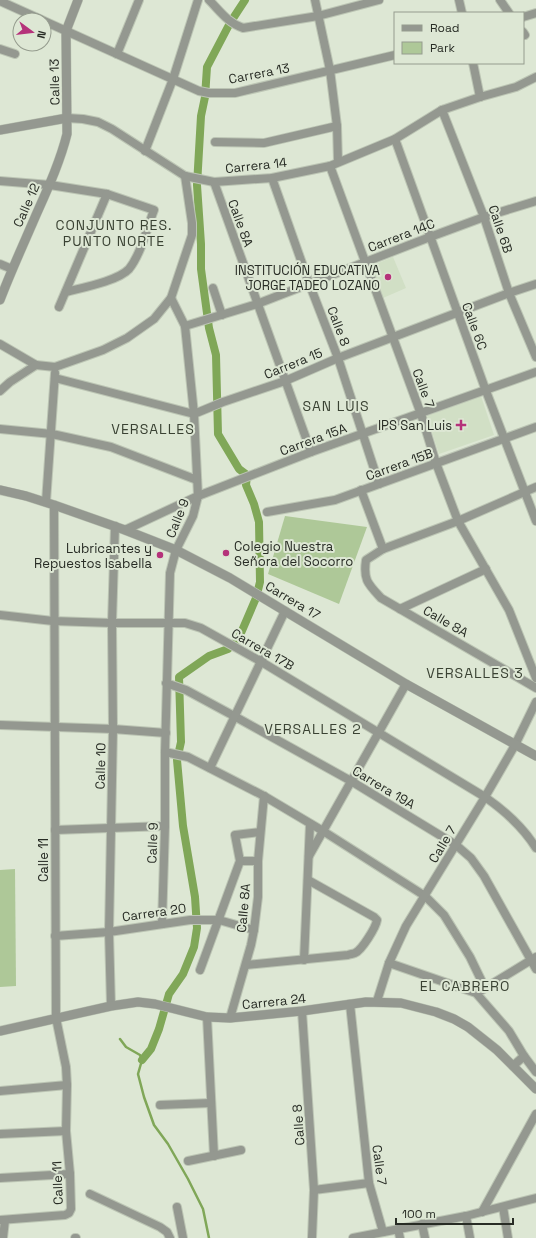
<svg xmlns="http://www.w3.org/2000/svg" width="536" height="1238" viewBox="0 0 536 1238" font-family="'Space Grotesk',sans-serif">
<style>
.built{fill:#d1dfc5}
.green{fill:#aec898}
.lines{fill:none;stroke-linecap:round;stroke-linejoin:round}
.stream{stroke:#80a758;stroke-width:2.5}
.canal{stroke:#80a758;stroke-width:8}
.minor-casing{stroke:#bcc5b4;stroke-width:10}
.tertiary-casing{stroke:#bcc5b4;stroke-width:10}
.minor{stroke:#949890;stroke-width:8}
.tertiary{stroke:#949890;stroke-width:9}
.poi-dot{fill:#b5327a;stroke:#dde7d4;stroke-width:1.5}
.labels{text-anchor:middle;stroke-width:4;stroke-linejoin:round;paint-order:stroke}
.street-label{font-size:13px;fill:#282c25;stroke:#dde7d4}
.poi-label{font-size:13px;fill:#282c25;stroke:#dde7d4;text-anchor:end}
.neighbourhood-label{font-size:14px;letter-spacing:1px;fill:#3a4233;stroke:#dde7d4}
</style>
<rect width="100%" height="100%" fill="#dde7d4"/>
<g class="built">
<path d="M 393,257 L 406,288 L 383,298 L 371,266 Z"/>
<path d="M 481,396 L 494,435 L 439,454 L 427,416 Z"/>
</g>
<g class="green">
<path d="M 285,516 L 367,527 L 339,604 L 268,574 Z"/>
<path d="M 15,869 L 16,986 L 0,987 L 0,870 Z"/>
</g>
<g class="lines">
<path class="stream" d="M 120,1039 L 126,1047 L 140,1055 L 142,1060 L 138,1074 L 144,1097 L 154,1125 L 168,1144 L 188,1179 L 203,1209 L 209,1238"/>
<path class="canal" d="M 142,1060 L 151,1049 L 159,1029 L 169,994 L 183,974 L 194,947 L 197,928 L 195,897 L 183,826 L 177,760 L 181,742 L 179,677 L 209,656 L 228,649 L 238,640 L 256,598 L 260,582 L 259,522 L 254,504 L 246,485 L 247,475 L 239,469 L 218,434 L 216,355 L 209,328 L 201,269 L 201,244 L 197,185 L 201,116 L 205,97 L 207,67 L 230,23 L 245,0"/>
<g class="minor-casing">
<g id="minor">
<path d="M 209,0 C 220,11 228,23 243,28 L 318,16 L 379,0"/>
<path d="M 315,0 L 330,70 L 337,126 L 338,162"/>
<path d="M 459,0 L 462,13"/>
<path d="M 500,0 L 509,13"/>
<path d="M 0,1 L 42,20"/>
<path d="M 523,17 L 536,13"/>
<path d="M 44,21 L 199,91 L 209,93 L 235,93 L 395,55"/>
<path d="M 523,32 L 525,35"/>
<path d="M 0,49 L 15,54"/>
<path d="M 117,54 L 139,0"/>
<path d="M 473,63 L 480,97"/>
<path d="M 442,110 L 484,217 L 509,293 L 536,357"/>
<path d="M 67,118 L 83,119 L 98,122 L 112,129 L 185,176 L 214,182 L 272,178 L 330,166 L 395,139 L 442,110 L 480,97 L 516,87 L 536,77"/>
<path d="M 395,139 L 486,391 L 536,521"/>
<path d="M 215,142 L 264,143 L 337,126"/>
<path d="M 145,151 L 173,79 L 198,0"/>
<path d="M 330,166 L 421,414 L 436,463 L 458,521 L 509,610 L 536,678"/>
<path d="M 272,178 L 309,283 L 338,358 L 379,484"/>
<path d="M 0,181 L 50,185 L 107,194 L 154,210 C 147,228 141,254 129,269 C 118,281 81,288 66,292"/>
<path d="M 214,182 L 311,452"/>
<path d="M 0,264 L 12,269"/>
<path d="M 213,288 L 222,315"/>
<path d="M 59,307 L 107,194"/>
<path d="M 185,326 L 257,304 L 430,237 L 484,217 L 536,201"/>
<path d="M 0,344 L 36,365 L 55,367 L 103,350 L 127,338 L 154,319 L 171,298 L 192,235 L 192,223 L 185,176"/>
<path d="M 55,378 L 194,414 L 223,402 L 285,381 L 338,358 L 509,293 L 536,284"/>
<path d="M 0,391 L 10,382 L 36,365"/>
<path d="M 0,429 L 52,434 L 111,447 L 197,480"/>
<path d="M 536,487 L 458,521 L 383,549 L 366,560 C 363,580 368,584 381,598 L 536,688"/>
<path d="M 361,490 L 383,549"/>
<path d="M 46,502 L 55,373"/>
<path d="M 267,512 L 335,500 L 536,427"/>
<path d="M 125,530 L 198,496 L 311,452 L 536,372"/>
<path d="M 400,609 L 486,569"/>
<path d="M 0,615 L 53,621 L 112,623 L 185,623 L 201,628 L 260,661 L 485,797 C 505,811 523,827 536,848"/>
<path d="M 166,683 L 186,690 L 234,716 L 351,781 L 456,845 L 471,858 L 484,876 L 536,969"/>
<path d="M 0,725 L 113,729 L 166,733"/>
<path d="M 165,752 L 188,757 L 264,796 L 323,831 L 425,896 L 444,915 L 470,957 L 485,988"/>
<path d="M 210,768 L 285,611"/>
<path d="M 55,830 L 165,826"/>
<path d="M 309,856 L 406,684"/>
<path d="M 240,861 L 258,861"/>
<path d="M 162,924 L 165,826 L 165,752 L 170,573 L 176,550 L 193,516 L 198,496 L 194,414 L 185,326 L 171,298"/>
<path d="M 55,936 L 109,932 L 190,920 L 219,920 L 254,930"/>
<path d="M 304,960 L 310,824"/>
<path d="M 389,963 L 476,993 L 509,1031 L 524,1056 L 536,1072"/>
<path d="M 246,965 L 348,955 C 350,954 353,954 355,953 C 362,950 376,927 377,920 L 374,917 L 308,880"/>
<path d="M 200,970 L 240,861 L 235,835 L 260,832"/>
<path d="M 482,990 L 536,957"/>
<path d="M 377,1001 L 389,963 L 406,926 L 485,797 L 515,745 L 536,702"/>
<path d="M 350,1004 L 369,1183 L 383,1232"/>
<path d="M 111,1006 L 109,932 L 113,729 L 112,623 L 115,526"/>
<path d="M 302,1011 L 314,1190 L 312,1238"/>
<path d="M 207,1017 L 214,1156"/>
<path d="M 230,1018 L 251,945 L 254,930 L 258,897 L 258,861 L 264,796"/>
<path d="M 513,1066 L 524,1056"/>
<path d="M 0,1091 L 67,1085"/>
<path d="M 160,1105 L 211,1103"/>
<path d="M 0,1134 L 66,1131"/>
<path d="M 188,1161 L 241,1150"/>
<path d="M 0,1178 L 70,1174"/>
<path d="M 314,1190 L 369,1183"/>
<path d="M 90,1194 L 160,1227 L 167,1232 L 170,1238"/>
<path d="M 177,1207 L 183,1238"/>
<path d="M 503,1207 L 508,1238"/>
<path d="M 482,1212 L 536,1114"/>
<path d="M 466,1216 L 470,1238"/>
<path d="M 0,1220 L 65,1215 L 69,1213 L 71,1209 L 70,1174 L 66,1131 L 67,1085 L 66,1067 L 56,1018 L 54,505"/>
<path d="M 422,1224 L 425,1238"/>
<path d="M 398,1229 L 400,1238"/>
<path d="M 3,1238 L 5,1220"/>
<path d="M 75,1238 L 76,1238"/>
<path d="M 353,1238 L 466,1216 L 536,1198"/>
</g>
</g>
<g class="tertiary-casing">
<g id="tertiary">
<path d="M 0,130 L 67,118"/>
<path d="M 0,300 C 11,271 24,243 36,215 C 48,188 60,162 67,134 L 66,31 L 78,0"/>
<path d="M 0,490 L 26,496 L 54,505 L 125,530 L 176,550 L 230,578 L 406,684 L 536,756"/>
<path d="M 0,1031 L 111,1006 L 138,1002 L 155,1004 L 207,1017 L 230,1018 L 302,1011 L 366,1002 L 401,1003 L 436,1012 L 454,1019 L 468,1027 L 497,1050 L 536,1089"/>
</g>
</g>
<use href="#minor" class="minor"/>
<use href="#tertiary" class="tertiary"/>
</g>
<g class="poi-dot">
<circle cx="388" cy="277" r="4"/>
<path d="M459 419h4v4h4v4h-4v4h-4v-4h-4v-4h4z"/>
<circle cx="226" cy="553" r="4"/>
<circle cx="160" cy="555" r="4"/>
</g>
<g class="labels">
<g class="street-label">
<text transform="translate(259 73) rotate(-11)" y="5">Carrera 13</text>
<text transform="translate(54 82) rotate(-91)" y="5">Calle 13</text>
<text transform="translate(256 165) rotate(-6)" y="5">Carrera 14</text>
<text transform="translate(26 205) rotate(-66)" y="5">Calle 12</text>
<text transform="translate(241 223) rotate(70)" y="5">Calle 8A</text>
<text transform="translate(501 229) rotate(71)" y="5">Calle 6B</text>
<text transform="translate(401 235) rotate(-21)" y="5">Carrera 14C</text>
<text transform="translate(339 326) rotate(69)" y="5">Calle 8</text>
<text transform="translate(475 326) rotate(70)" y="5">Calle 6C</text>
<text transform="translate(293 363) rotate(-22)" y="5">Carrera 15</text>
<text transform="translate(424 388) rotate(70)" y="5">Calle 7</text>
<text transform="translate(313 439) rotate(-20)" y="5">Carrera 15A</text>
<text transform="translate(399 464) rotate(-20)" y="5">Carrera 15B</text>
<text transform="translate(177 518) rotate(-68)" y="5">Calle 9</text>
<text transform="translate(293 600) rotate(31)" y="5">Carrera 17</text>
<text transform="translate(446 621) rotate(30)" y="5">Calle 8A</text>
<text transform="translate(263 649) rotate(30)" y="5">Carrera 17B</text>
<text transform="translate(100 766) rotate(-89)" y="5">Calle 10</text>
<text transform="translate(384 787) rotate(31)" y="5">Carrera 19A</text>
<text transform="translate(152 843) rotate(-88)" y="5">Calle 9</text>
<text transform="translate(442 844) rotate(-59)" y="5">Calle 7</text>
<text transform="translate(43 860) rotate(-90)" y="5">Calle 11</text>
<text transform="translate(243 908) rotate(-85)" y="5">Calle 8A</text>
<text transform="translate(154 912) rotate(-8)" y="5">Carrera 20</text>
<text transform="translate(274 1001) rotate(-6)" y="5">Carrera 24</text>
<text transform="translate(298 1125) rotate(-94)" y="5">Calle 8</text>
<text transform="translate(380 1165) rotate(82)" y="5">Calle 7</text>
<text transform="translate(57 1183) rotate(-92)" y="5">Calle 11</text>
</g>
<g class="poi-label">
<text x="380" y="275">INSTITUCIÓN EDUCATIVA<tspan x="380" dy="15">JORGE TADEO LOZANO</tspan></text>
<text x="452" y="430">IPS San Luis</text>
<text x="234" y="551" text-anchor="start">Colegio Nuestra<tspan x="234" dy="15">Señora del Socorro</tspan></text>
<text x="152" y="553">Lubricantes y<tspan x="152" dy="15">Repuestos Isabella</tspan></text>
</g>
<g class="neighbourhood-label">
<text x="114" y="230">CONJUNTO RES.<tspan x="114" dy="16">PUNTO NORTE</tspan></text>
<text x="336" y="411">SAN LUIS</text>
<text x="153" y="434">VERSALLES</text>
<text x="475" y="678">VERSALLES 3</text>
<text x="313" y="734">VERSALLES 2</text>
<text x="465" y="991">EL CABRERO</text>
</g>
</g>
<rect x="394" y="12" width="130" height="52" fill="#dde7d4" stroke="#959c8e"/>
<rect x="402" y="25" width="20" height="6" fill="#949890" stroke="#959c8e"/>
<text x="430" y="32" font-size="12" fill="#282c25">Road</text>
<rect x="402" y="42" width="20" height="12" fill="#aec898" stroke="#959c8e"/>
<text x="430" y="52" font-size="12" fill="#282c25">Park</text>
<g transform="translate(32 32) rotate(105)"><circle r="19" fill="#dde7d4" stroke="#959c8e"/>
<path d="M0-3L7 15L0 10L-7 15Z" fill="#b5327a"/>
<text y="-6" font-size="11" font-weight="bold" text-anchor="middle" fill="#282c25">N</text>
</g>
<path d="M396 1218v6h117v-6" fill="none" stroke="#282c25" stroke-width="2"/>
<text x="402" y="1218" font-size="12" fill="#282c25" stroke="#dde7d4" stroke-width="3" paint-order="stroke">100 m</text>
</svg>
